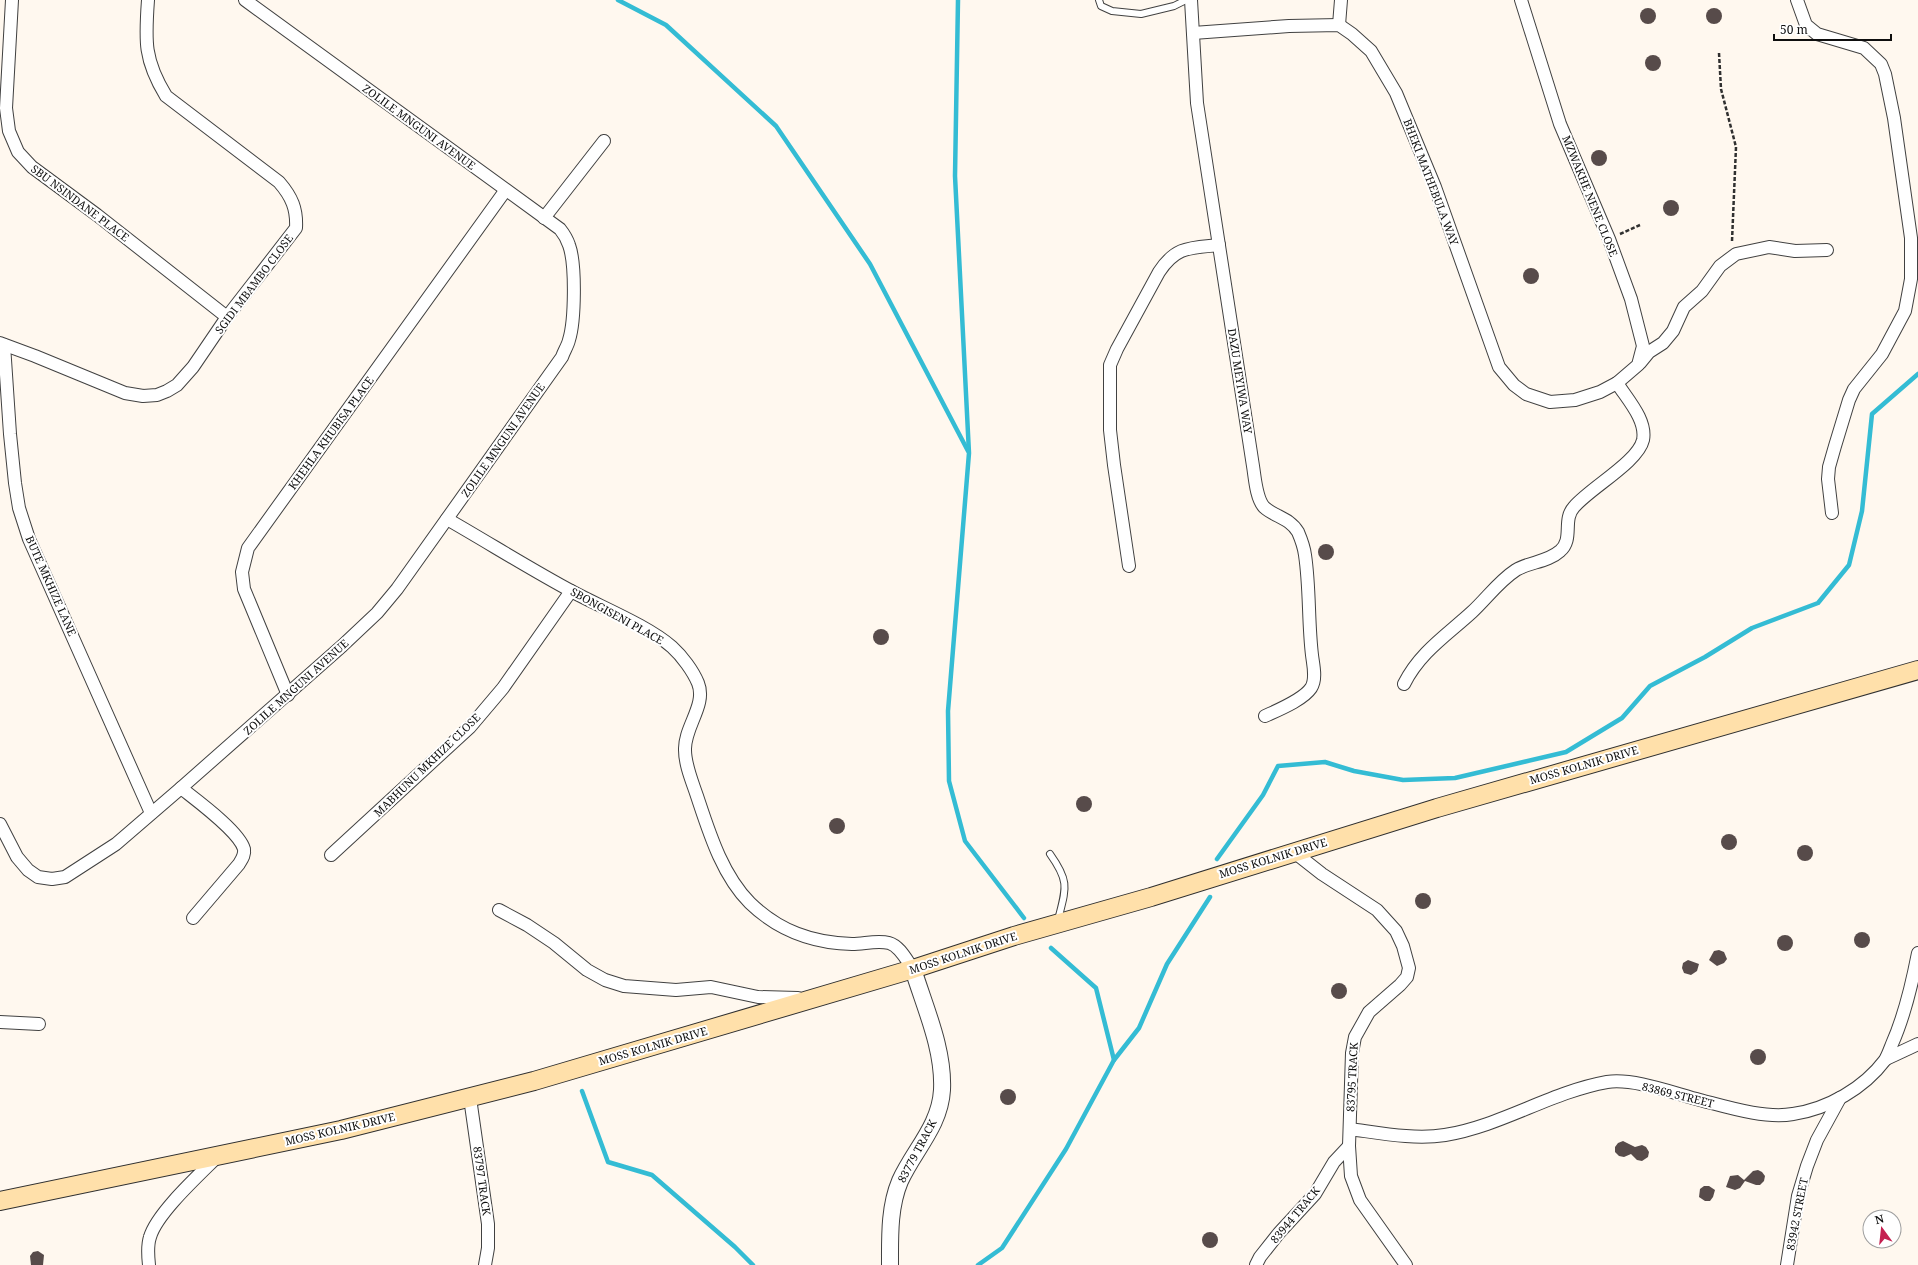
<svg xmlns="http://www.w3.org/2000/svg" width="1918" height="1265" viewBox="0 0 1918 1265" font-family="'Noto Serif',serif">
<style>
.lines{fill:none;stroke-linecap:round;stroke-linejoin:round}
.stream{stroke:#34bcd4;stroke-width:4.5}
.building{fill:#574b4a}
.service-casing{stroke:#414141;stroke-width:8}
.minor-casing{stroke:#414141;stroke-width:14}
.tertiary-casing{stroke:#414141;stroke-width:18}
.secondary-casing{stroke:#303030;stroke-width:20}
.path{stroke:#303030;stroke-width:2.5;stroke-dasharray:4 2;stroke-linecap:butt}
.service{stroke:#fff;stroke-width:6}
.minor{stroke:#fff;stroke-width:12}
.tertiary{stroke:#fff;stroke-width:16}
.secondary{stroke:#ffe0aa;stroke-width:18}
.labels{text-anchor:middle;stroke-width:4;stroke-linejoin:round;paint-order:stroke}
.street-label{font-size:11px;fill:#0e0e0e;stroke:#fff}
</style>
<rect width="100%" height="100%" fill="#fff8ef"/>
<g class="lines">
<g class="stream">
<path d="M 618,0 L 666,25 L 776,126 L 870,264 L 968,451"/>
<path d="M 958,0 L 955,176 L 969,453 L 948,711 L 949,781 L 965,841 L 1024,918"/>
<path d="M 1217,859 L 1263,795 L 1278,766 L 1325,762 L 1354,771 L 1403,780 L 1455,778 L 1566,752 L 1622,718 L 1650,686 L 1705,657 L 1752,628 L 1818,603 L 1849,565 L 1862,511 L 1872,414 L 1918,374"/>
<path d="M 1114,1060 L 1139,1028 L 1167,964 L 1210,897"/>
<path d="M 582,1091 L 608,1162 L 652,1175 L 735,1247 L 753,1265"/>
<path d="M 978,1265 L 1002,1248 L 1066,1149 L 1114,1060 L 1096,988 L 1051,948"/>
</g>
</g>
<g class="building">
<circle cx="1714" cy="16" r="8"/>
<circle cx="1648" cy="16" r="8"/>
<circle cx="1653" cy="63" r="8"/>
<circle cx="1599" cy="158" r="8"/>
<circle cx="1671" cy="208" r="8"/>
<circle cx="1531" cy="276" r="8"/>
<circle cx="1326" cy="552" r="8"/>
<circle cx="881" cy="637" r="8"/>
<circle cx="1084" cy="804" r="8"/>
<circle cx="837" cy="826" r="8"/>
<circle cx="1729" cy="842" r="8"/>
<circle cx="1805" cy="853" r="8"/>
<circle cx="1423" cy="901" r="8"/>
<circle cx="1862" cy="940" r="8"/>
<circle cx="1785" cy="943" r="8"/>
<path d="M 1719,950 L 1724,952 L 1727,959 L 1724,963 L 1717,966 L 1709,960 L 1714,951 Z"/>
<path d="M 1688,960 L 1699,964 L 1697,971 L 1691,975 L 1684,973 L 1682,968 L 1683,963 Z"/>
<circle cx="1339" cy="991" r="8"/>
<circle cx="1758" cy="1057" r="8"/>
<circle cx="1008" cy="1097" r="8"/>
<path d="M 1623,1141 L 1635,1147 L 1642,1145 L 1646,1147 L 1649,1152 L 1648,1157 L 1642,1161 L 1637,1160 L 1631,1154 L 1624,1157 L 1619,1156 L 1615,1152 L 1615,1147 L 1618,1143 Z"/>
<path d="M 1758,1170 L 1762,1172 L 1765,1176 L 1764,1181 L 1760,1185 L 1756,1185 L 1745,1181 L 1740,1188 L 1735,1190 L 1726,1187 L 1730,1176 L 1738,1175 L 1744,1180 L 1753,1171 Z"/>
<path d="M 1704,1186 L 1709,1186 L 1715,1190 L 1713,1197 L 1710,1201 L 1705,1201 L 1699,1197 L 1700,1189 Z"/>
<circle cx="1210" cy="1240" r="8"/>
<path d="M 38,1251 L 44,1255 L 43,1265 L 31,1265 L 30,1256 L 33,1252 Z"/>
</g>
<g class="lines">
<g class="service-casing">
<g id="service">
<path d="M 1099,0 L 1101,6 L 1112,11 L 1141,14 L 1174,6 L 1186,0"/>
<path d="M 1050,854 C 1070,882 1066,888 1058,920"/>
</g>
</g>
<g class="minor-casing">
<g id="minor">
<path d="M 12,0 L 6,108 L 9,131 L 18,152 L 32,167 L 97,215 L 227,317"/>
<path d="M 1191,0 L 1197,103 L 1253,466 C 1255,478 1256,498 1264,507 C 1275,517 1290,518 1298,532 C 1301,539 1304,547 1305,555 C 1310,588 1308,622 1312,655 C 1313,664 1317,679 1311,688 C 1303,700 1278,710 1265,716"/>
<path d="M 1797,0 L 1806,25 L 1817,34 L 1864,48 L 1881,64 L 1885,74 L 1894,118 L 1911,238 L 1911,279 L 1905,311 L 1882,354 L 1854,389 L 1849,400 L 1835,446 L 1829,467 L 1828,479 L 1832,513"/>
<path d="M 1339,25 L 1341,0"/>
<path d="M 1193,33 L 1289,26 L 1339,25 L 1352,34 L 1371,51 L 1396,93 L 1435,187 L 1499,367 L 1514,385 L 1526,394 L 1550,402 L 1575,400 L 1600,392 L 1617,383 L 1638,365 L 1643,346 L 1631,299 L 1609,239 L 1560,124 L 1521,0"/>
<path d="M 544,218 L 604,141"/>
<path d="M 0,343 L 35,356 L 125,393 L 143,396 L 157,395 L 167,391 L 177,385 L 193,367 L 227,317 L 296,228 C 297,209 292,197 279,182 L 166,96 C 144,60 145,41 148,0"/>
<path d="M 4,345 L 10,434 L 15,483 L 19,508 L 29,539 L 151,813"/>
<path d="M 1640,363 L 1649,352 L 1663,343 L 1673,331 L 1684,307 L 1702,291 L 1720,266 L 1736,254 L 1769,247 L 1795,251 L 1827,250"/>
<path d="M 447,519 C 489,543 530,569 573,592 C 603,608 648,626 672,647 C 682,656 693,671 698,683 C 707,705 684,727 685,750 C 685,765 692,781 697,796 C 709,832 722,875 750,903 C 779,931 812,943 852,944 C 864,944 877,940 889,943 C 900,946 907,961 913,969"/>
<path d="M 1129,566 L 1114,465 L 1110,430 L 1110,365 L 1117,349 L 1159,272 C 1176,246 1190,248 1219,245"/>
<path d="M 1404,684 C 1420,652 1447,635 1472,612 C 1487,598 1499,581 1516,570 C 1529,562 1548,562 1560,551 C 1574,539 1562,520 1574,507 C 1590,488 1638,462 1643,440 C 1647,420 1627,399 1617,383"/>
<path d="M 288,695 L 244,589 L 242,572 L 248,548 L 505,191"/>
<path d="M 181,788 C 196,800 239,831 244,849 C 245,855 242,859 239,864 L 193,918"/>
<path d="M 0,824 L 17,857 L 28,870 L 38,877 L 52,879 L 65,877 L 116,844 L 181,788 L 342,646 L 377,613 L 397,589 L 562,357 C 564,351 568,345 569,340 C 575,321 576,264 569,245 C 567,239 564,234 560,229 L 245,0"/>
<path d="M 1294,852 L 1322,874 L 1377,910 L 1396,931 L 1403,946 L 1409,968 L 1407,977 L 1400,985 L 1369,1012 L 1355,1037 L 1352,1053 L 1349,1146 L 1351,1176 L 1360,1200 L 1406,1265"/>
<path d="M 331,855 L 470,727 L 503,688 L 571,591"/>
<path d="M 499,910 L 527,925 L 554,943 L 587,970 L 605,980 L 624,986 L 676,990 L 711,987 L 758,997 L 798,998"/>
<path d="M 0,1022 L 39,1024"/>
<path d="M 1886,1059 L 1918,1044"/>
<path d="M 470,1098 L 488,1224 L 488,1248 L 485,1265"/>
<path d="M 1350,1129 C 1380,1133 1415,1140 1445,1135 C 1501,1126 1551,1092 1607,1082 C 1634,1078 1673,1093 1700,1100 C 1727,1107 1765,1119 1793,1114 C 1828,1109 1864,1088 1885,1060 C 1888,1055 1890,1049 1892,1044 C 1905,1015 1912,984 1918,953"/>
<path d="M 149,1265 C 148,1256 147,1246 150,1237 C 157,1213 199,1175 218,1156"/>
<path d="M 1256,1265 L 1260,1257 L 1279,1233 L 1315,1194 L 1334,1162 L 1349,1146"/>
<path d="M 1787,1265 L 1798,1196 L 1807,1166 L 1817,1140 L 1840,1098"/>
</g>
</g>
<g class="tertiary-casing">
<path id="tertiary" d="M 890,1265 C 890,1237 889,1207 900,1181 C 914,1150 940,1126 942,1090 C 944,1049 925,1008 913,969"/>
</g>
<g class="secondary-casing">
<path id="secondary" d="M 0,1201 L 341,1130 L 534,1081 L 913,969 L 1014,936 L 1151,897 L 1437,808 L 1918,670"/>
</g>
<g class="path">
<path d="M 1719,53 L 1721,89 L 1736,147 L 1732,241"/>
<path d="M 1620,234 L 1640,225"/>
</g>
<use href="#service" class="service"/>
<use href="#minor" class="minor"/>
<use href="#tertiary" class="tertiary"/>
<use href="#secondary" class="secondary"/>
</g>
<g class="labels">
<g class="street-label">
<text transform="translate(419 127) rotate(36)" y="4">ZOLILE MNGUNI AVENUE</text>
<text transform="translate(1431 182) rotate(69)" y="4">BHEKI MATHEBULA WAY</text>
<text transform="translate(1590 196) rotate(68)" y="4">MZWAKHE NENE CLOSE</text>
<text transform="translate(80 203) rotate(37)" y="4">SBU NSINDANE PLACE</text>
<text transform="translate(254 284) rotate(-53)" y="4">SGIDI MBAMBO CLOSE</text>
<text transform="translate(1240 381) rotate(81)" y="4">DAZU MEYIWA WAY</text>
<text transform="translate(331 433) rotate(-54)" y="4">KHEHLA KHUBISA PLACE</text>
<text transform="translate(503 440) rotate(-55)" y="4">ZOLILE MNGUNI AVENUE</text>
<text transform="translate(51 586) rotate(66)" y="4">BUTE MKHIZE LANE</text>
<text transform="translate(617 616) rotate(29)" y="4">SBONGISENI PLACE</text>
<text transform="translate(296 687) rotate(-42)" y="4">ZOLILE MNGUNI AVENUE</text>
<text transform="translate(427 765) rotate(-44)" y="4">MABHUNU MKHIZE CLOSE</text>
<text transform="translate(1584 765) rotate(-16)" y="4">MOSS KOLNIK DRIVE</text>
<text transform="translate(1273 858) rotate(-17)" y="4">MOSS KOLNIK DRIVE</text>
<text transform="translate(963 953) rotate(-18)" y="4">MOSS KOLNIK DRIVE</text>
<text transform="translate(653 1046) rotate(-16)" y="4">MOSS KOLNIK DRIVE</text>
<text transform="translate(1352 1077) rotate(-87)" y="4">83795 TRACK</text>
<text transform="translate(1678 1095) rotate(14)" y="4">83869 STREET</text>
<text transform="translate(340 1129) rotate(-13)" y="4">MOSS KOLNIK DRIVE</text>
<text transform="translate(917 1151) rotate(-62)" y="4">83779 TRACK</text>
<text transform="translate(482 1181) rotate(82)" y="4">83797 TRACK</text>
<text transform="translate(1797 1214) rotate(-79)" y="4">83942 STREET</text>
<text transform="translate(1295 1215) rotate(-50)" y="4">83944 TRACK</text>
</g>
</g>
<g transform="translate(1882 1229) rotate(345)"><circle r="19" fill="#ffffff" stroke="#9f9f9f"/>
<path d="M0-3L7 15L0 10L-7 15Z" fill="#c51f50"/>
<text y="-6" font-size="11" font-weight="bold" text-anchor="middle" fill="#0e0e0e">N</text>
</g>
<path d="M1774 34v6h117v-6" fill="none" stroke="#0e0e0e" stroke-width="2"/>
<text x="1780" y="34" font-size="12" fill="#0e0e0e" stroke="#ffffff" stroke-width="3" paint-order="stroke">50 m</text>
</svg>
